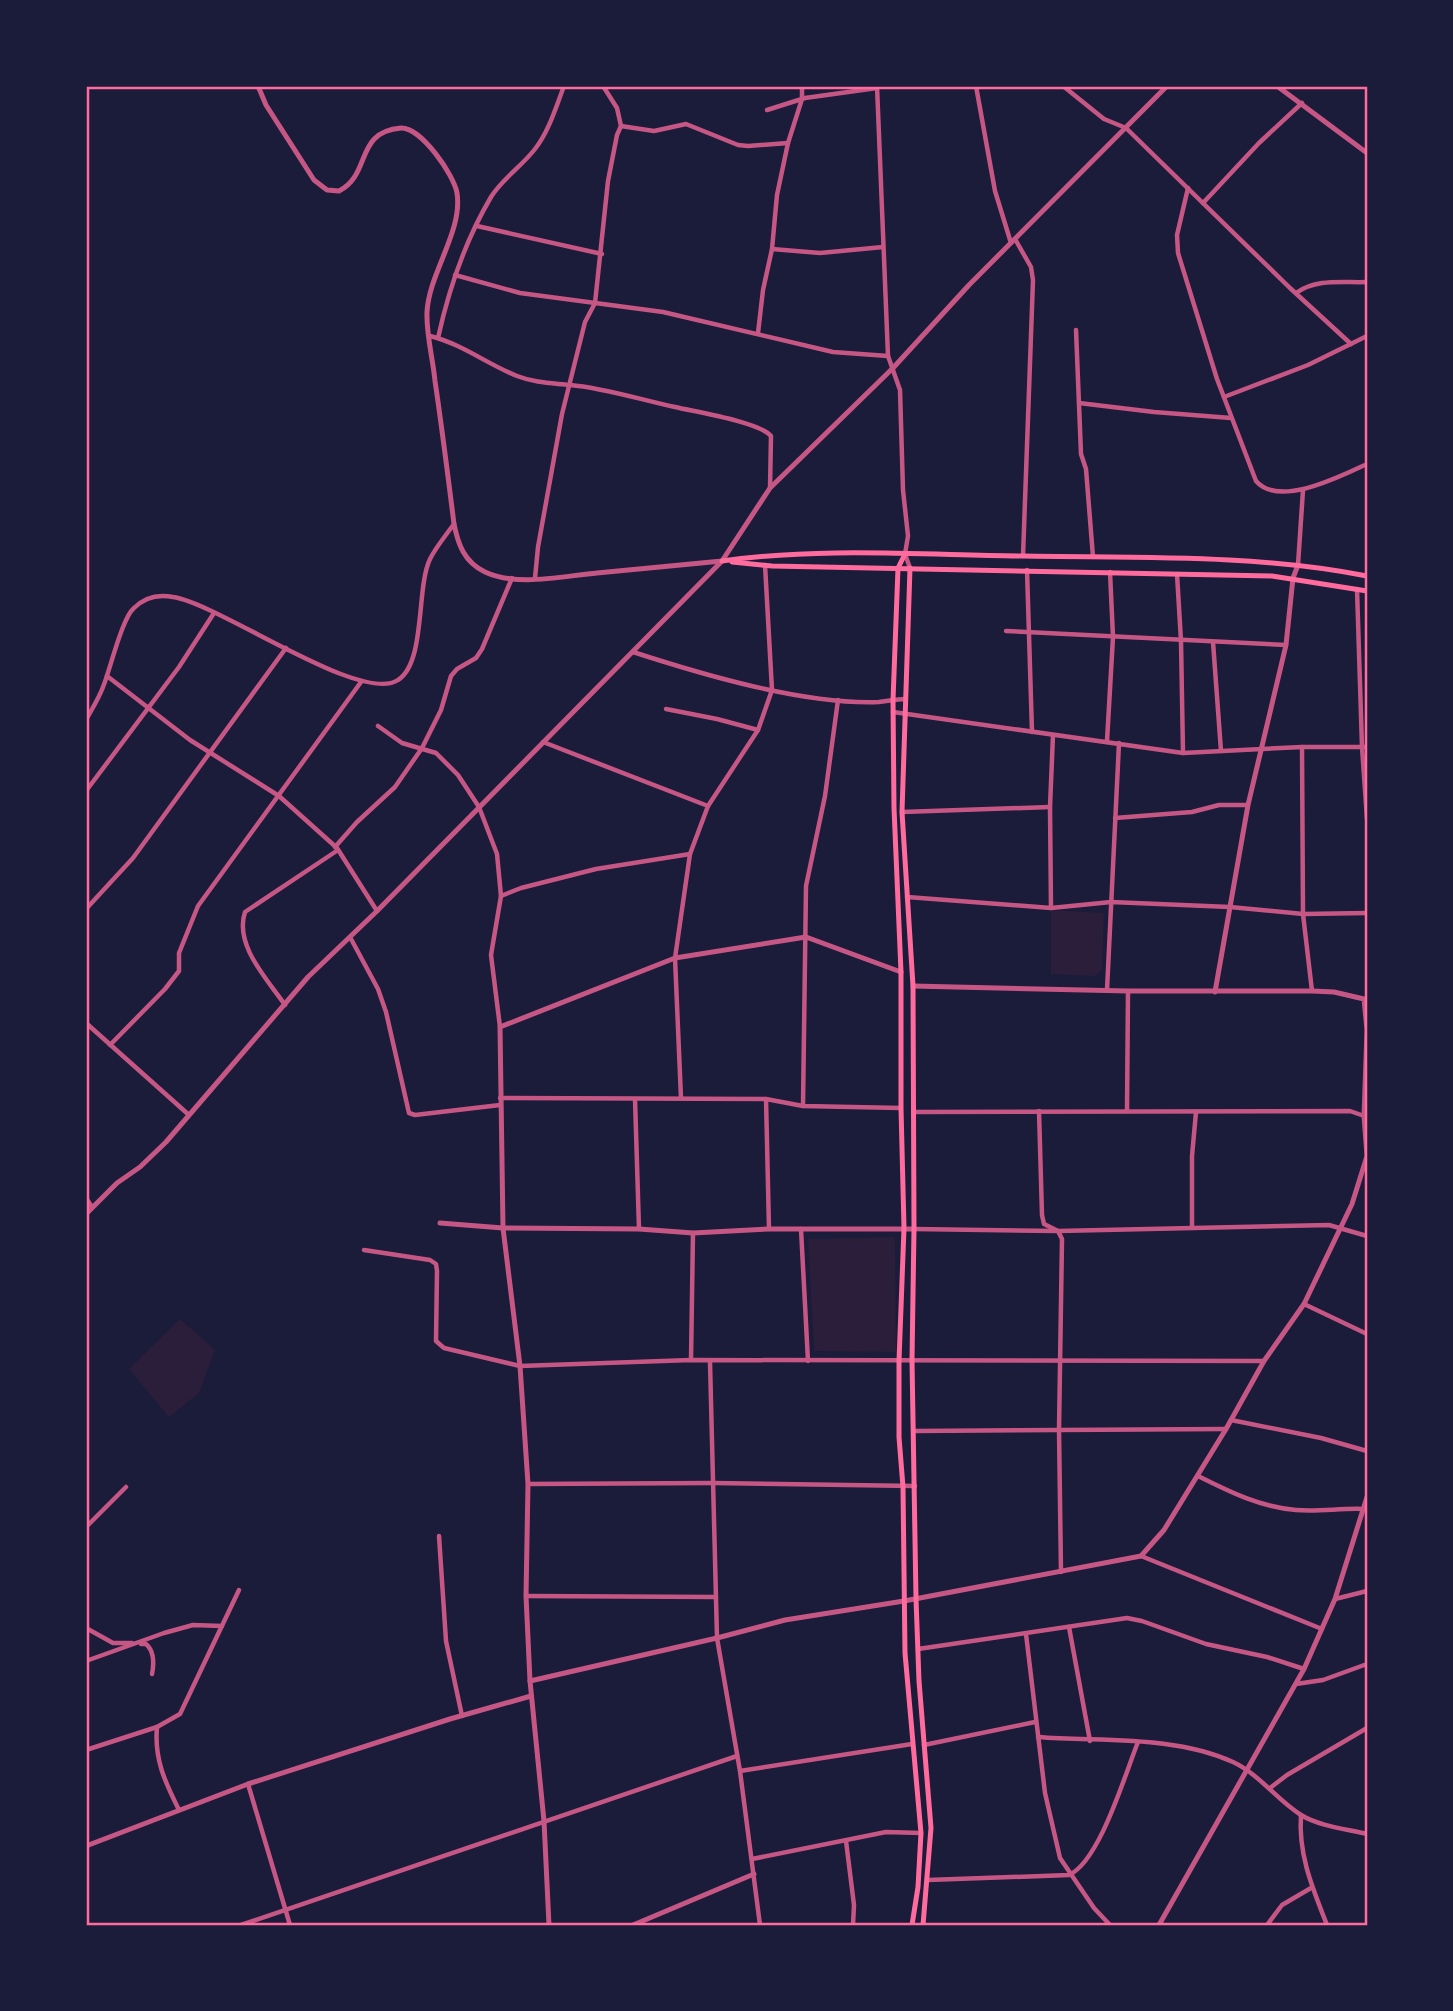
<svg xmlns="http://www.w3.org/2000/svg" width="1453" height="2011" viewBox="0 0 1453 2011" font-family="'Roboto Condensed',sans-serif">
<style>
.green{fill:#2a1e3b}
.lines{fill:none;stroke-linecap:round;stroke-linejoin:round}
.minor{stroke:#c65784;stroke-width:4.5}
.tertiary{stroke:#c65784;stroke-width:5}
.secondary{stroke:#ff6b9d;stroke-width:5}
.neatline{fill:none;stroke:#ff6b9d;stroke-width:2.5}
</style>
<rect width="100%" height="100%" fill="#1b1b3a"/>
<g class="green">
<path d="M 1051,910 L 1104,913 L 1102,970 L 1095,976 L 1051,974 Z"/>
<path d="M 895,1237 L 896,1352 L 814,1351 L 808,1239 Z"/>
<path d="M 180,1319 L 215,1350 L 199,1393 L 169,1417 L 129,1369 Z"/>
</g>
<g class="lines">
<g class="minor">
<path d="M 877,86 L 888,356 L 900,390 L 903,490 L 908,536 L 905,554 L 910,568"/>
<path d="M 976,86 L 995,191 L 1011,243"/>
<path d="M 1063,86 L 1104,119 L 1126,128 L 1290,288 L 1351,344"/>
<path d="M 767,110 L 805,98 L 877,88"/>
<path d="M 621,126 L 654,131 L 686,124 L 738,145 L 748,146 L 788,143"/>
<path d="M 1188,188 L 1177,235 L 1178,253 L 1217,379 L 1256,481 C 1279,508 1341,476 1367,464"/>
<path d="M 1203,203 L 1259,143 L 1302,103"/>
<path d="M 477,226 L 602,254"/>
<path d="M 1015,239 L 1031,267 L 1033,280 L 1023,556"/>
<path d="M 772,249 L 820,253 L 883,247"/>
<path d="M 455,275 L 520,293 L 663,312 L 833,352 L 888,356"/>
<path d="M 1296,293 C 1317,278 1343,283 1367,282"/>
<path d="M 1076,330 L 1081,454 L 1086,469 L 1093,557"/>
<path d="M 758,333 L 763,290 L 772,249 L 777,195 L 788,143 L 802,99 L 802,86"/>
<path d="M 430,336 C 462,344 487,364 517,376 C 535,383 552,383 570,385 C 605,388 641,400 675,407 C 696,412 759,422 771,436 L 770,488"/>
<path d="M 438,338 C 449,288 465,241 491,197 C 502,179 522,166 535,149 C 549,131 556,107 564,86"/>
<path d="M 1224,397 L 1308,365 L 1367,336"/>
<path d="M 1079,403 L 1154,412 L 1231,418"/>
<path d="M 1298,565 L 1303,490"/>
<path d="M 1027,570 L 1032,732"/>
<path d="M 1177,574 L 1181,641 L 1183,753"/>
<path d="M 535,578 L 538,547 L 562,414 L 585,322 L 595,303 L 608,181 L 617,135 L 621,126 L 617,108 L 603,86"/>
<path d="M 1357,589 L 1362,747 L 1367,819"/>
<path d="M 1006,631 L 1286,645"/>
<path d="M 1213,642 L 1221,751"/>
<path d="M 633,652 C 704,675 805,705 879,702 C 888,701 897,699 906,699"/>
<path d="M 107,676 L 190,740 L 279,796 L 337,848 L 377,911"/>
<path d="M 666,709 L 717,719 L 758,730"/>
<path d="M 893,712 L 1183,753 L 1302,747 L 1367,747"/>
<path d="M 86,720 C 92,709 99,698 103,687 C 110,670 122,618 134,608 C 144,598 158,594 173,597 C 220,604 361,705 398,680 C 426,662 416,588 430,559 C 436,547 446,535 454,524"/>
<path d="M 378,726 L 402,743 L 436,753 L 458,775 L 479,807 L 497,854 L 501,896 L 491,955 L 500,1027"/>
<path d="M 1107,741 L 1113,637 L 1110,572"/>
<path d="M 543,742 L 708,806"/>
<path d="M 1302,747 L 1303,914 L 1312,991"/>
<path d="M 86,791 L 179,667 L 214,613"/>
<path d="M 902,812 L 1050,807"/>
<path d="M 1115,818 L 1192,812 L 1219,805 L 1248,805"/>
<path d="M 335,847 L 357,822 L 395,787 L 422,748 L 441,710 L 451,676 L 457,669 L 476,658 L 482,649 L 512,578"/>
<path d="M 501,896 L 521,888 L 596,869 L 690,854"/>
<path d="M 907,897 L 1051,908 L 1111,902 L 1230,907 L 1303,914 L 1367,913"/>
<path d="M 1051,908 L 1050,807 L 1053,735"/>
<path d="M 86,909 L 133,858 L 286,648"/>
<path d="M 350,937 L 378,989 L 386,1012 L 409,1113 L 415,1115 L 500,1105"/>
<path d="M 1107,990 L 1119,743"/>
<path d="M 285,1005 C 267,979 234,945 245,912 L 338,850"/>
<path d="M 86,1023 L 189,1115"/>
<path d="M 110,1045 L 165,989 L 179,971 L 179,953 L 198,906 L 361,682"/>
<path d="M 500,1098 L 766,1099 L 803,1106 L 901,1108"/>
<path d="M 681,1098 L 675,958 L 690,854 L 708,806 L 758,730 L 772,690 L 765,565"/>
<path d="M 635,1099 L 639,1229"/>
<path d="M 766,1099 L 769,1229"/>
<path d="M 803,1106 L 806,886 L 825,796 L 838,700"/>
<path d="M 1039,1111 L 1042,1215 L 1044,1224 L 1058,1231 L 1062,1239 L 1059,1430 L 1061,1572"/>
<path d="M 1127,1111 L 1128,991"/>
<path d="M 913,1112 L 1350,1111 L 1367,1117"/>
<path d="M 86,1198 L 92,1207"/>
<path d="M 1192,1228 L 1192,1156 L 1196,1112"/>
<path d="M 801,1229 L 808,1361"/>
<path d="M 914,1229 L 1058,1231 L 1329,1225 L 1367,1236"/>
<path d="M 364,1250 L 430,1260 L 436,1264 L 437,1271 L 436,1341 L 444,1348 L 520,1366 L 691,1360 L 1264,1361"/>
<path d="M 1304,1304 L 1367,1334"/>
<path d="M 691,1360 L 693,1233"/>
<path d="M 710,1362 L 717,1638 L 740,1771 L 760,1925"/>
<path d="M 1231,1420 L 1321,1438 L 1367,1451"/>
<path d="M 914,1431 L 1226,1429"/>
<path d="M 1198,1476 C 1230,1492 1260,1507 1296,1510 C 1318,1512 1341,1508 1363,1509"/>
<path d="M 528,1484 L 713,1483 L 915,1486"/>
<path d="M 86,1527 L 126,1487"/>
<path d="M 439,1536 L 446,1641 L 462,1716"/>
<path d="M 1141,1556 L 1322,1629"/>
<path d="M 526,1596 L 716,1597"/>
<path d="M 1335,1599 L 1367,1591"/>
<path d="M 1069,1627 L 1090,1741"/>
<path d="M 86,1628 L 113,1643 L 132,1643"/>
<path d="M 1026,1634 L 1045,1793 L 1060,1858 L 1094,1908 L 1110,1925"/>
<path d="M 141,1644 L 146,1644 C 154,1651 154,1664 152,1674"/>
<path d="M 918,1649 L 1127,1618 L 1142,1621 L 1206,1644 L 1267,1657 L 1304,1669"/>
<path d="M 86,1661 L 164,1633 L 193,1625 L 222,1626"/>
<path d="M 1296,1684 L 1323,1680 L 1367,1664"/>
<path d="M 157,1727 C 154,1759 165,1782 179,1810"/>
<path d="M 1038,1737 C 1102,1742 1174,1735 1233,1762 C 1259,1774 1277,1800 1301,1815 C 1319,1826 1346,1829 1367,1834"/>
<path d="M 924,1745 L 1035,1722"/>
<path d="M 86,1750 L 157,1727 L 180,1714 L 239,1590"/>
<path d="M 740,1771 L 912,1744"/>
<path d="M 248,1784 L 290,1925"/>
<path d="M 1270,1788 L 1287,1775 L 1367,1728"/>
<path d="M 1301,1815 C 1298,1855 1313,1889 1327,1925"/>
<path d="M 846,1841 L 854,1905 L 853,1925"/>
<path d="M 752,1859 L 886,1832 L 921,1833"/>
<path d="M 928,1880 L 1069,1875 C 1100,1861 1125,1774 1138,1742"/>
<path d="M 241,1925 L 737,1756"/>
<path d="M 1267,1925 L 1282,1905 L 1311,1888"/>
</g>
<g class="tertiary">
<path d="M 258,86 L 266,105 L 314,180 L 327,190 L 339,191 C 372,174 354,132 401,128 C 421,127 454,175 457,193 C 463,231 429,273 427,312 C 426,334 433,359 435,381 C 442,428 448,476 454,524 C 458,544 464,562 485,572 C 517,587 563,576 597,573 C 639,569 680,565 722,561"/>
<path d="M 1277,86 L 1367,153"/>
<path d="M 1215,992 L 1248,805 L 1286,645 L 1293,578 L 1298,565"/>
<path d="M 86,1214 L 117,1183 L 140,1167 L 166,1142 L 308,977 L 377,911 L 722,561 L 770,488 L 893,368 L 969,285 L 1167,86"/>
<path d="M 440,1223 L 503,1228 L 639,1229 L 693,1233 L 769,1229 L 914,1229"/>
<path d="M 530,1681 L 717,1638 L 785,1620 L 904,1601 L 1141,1556 L 1164,1530 L 1226,1429 L 1264,1361 L 1304,1304 L 1352,1204 L 1367,1156 L 1364,1116 L 1367,1030 L 1364,999 L 1334,992 L 1312,991 L 1128,991 L 913,986"/>
<path d="M 86,1846 L 248,1784 L 450,1719 L 531,1696"/>
<path d="M 549,1925 L 544,1821 L 530,1681 L 526,1596 L 528,1484 L 520,1366 L 503,1228 L 500,1027 L 675,958 L 806,937 L 901,972"/>
<path d="M 633,1925 L 754,1874"/>
<path d="M 1159,1925 L 1304,1669 L 1335,1599 L 1367,1497"/>
</g>
<g class="secondary">
<path d="M 905,554 L 898,568 L 893,700 L 894,808 L 901,972 L 901,1108 L 904,1228 L 899,1361 L 899,1437 L 903,1487 L 905,1653 L 921,1833 L 918,1887 L 912,1925"/>
<path d="M 722,561 C 821,547 923,555 1024,556 C 1136,558 1257,554 1367,576"/>
<path d="M 732,562 L 772,566 L 1272,576 L 1367,591"/>
<path d="M 910,568 L 902,812 L 913,986 L 914,1229 L 912,1360 L 916,1599 L 919,1681 L 931,1828 L 923,1925"/>
</g>
</g>
<rect width="1453" height="2011" fill="none" stroke="#1b1b3a" stroke-width="175"/>
<rect x="88" y="88" width="1278" height="1836" class="neatline"/>
</svg>
